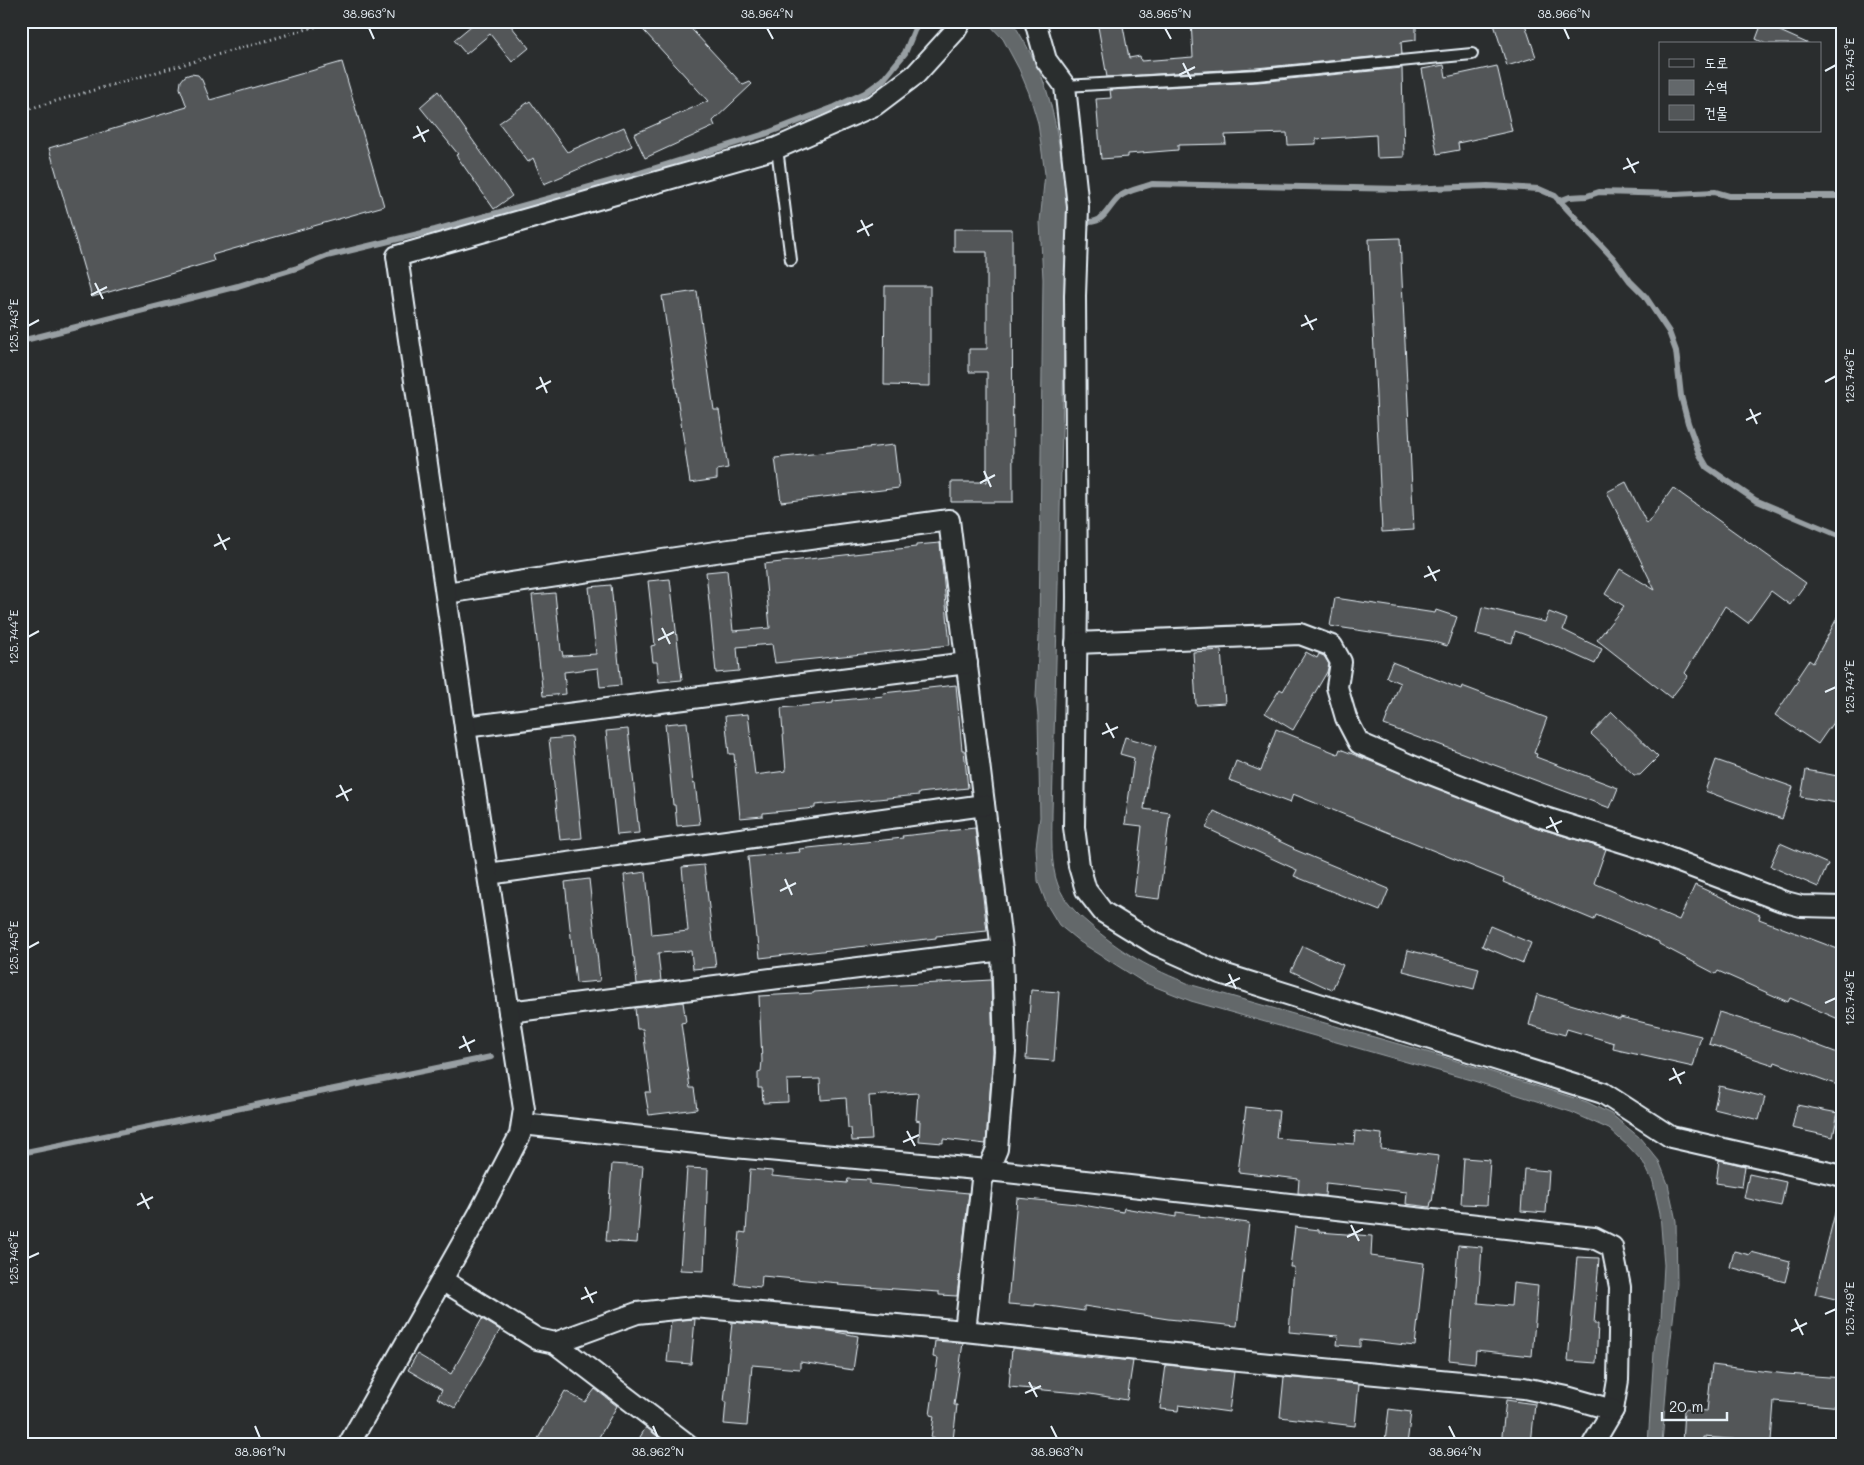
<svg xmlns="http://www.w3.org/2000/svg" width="1864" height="1465" viewBox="0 0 1864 1465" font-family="Mali,'Poor Story',sans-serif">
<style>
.water{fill:#63686b;stroke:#989fa3}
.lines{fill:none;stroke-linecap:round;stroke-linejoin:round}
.stream{stroke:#989fa3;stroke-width:6}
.building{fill:#535759;stroke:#e8f1f8}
.lane-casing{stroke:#e8f1f8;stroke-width:14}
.street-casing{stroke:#e8f1f8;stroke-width:24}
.path{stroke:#e8f1f8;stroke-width:3;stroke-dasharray:1 4;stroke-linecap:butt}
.lane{stroke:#2a2d2e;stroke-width:10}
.street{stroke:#2a2d2e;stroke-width:20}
.ticks{fill:none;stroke:#e8f1f8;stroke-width:2}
.neatline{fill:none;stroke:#e8f1f8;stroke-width:2}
.ticks-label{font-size:12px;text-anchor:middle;fill:#e8f1f8}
</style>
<rect width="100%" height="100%" fill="#2a2d2e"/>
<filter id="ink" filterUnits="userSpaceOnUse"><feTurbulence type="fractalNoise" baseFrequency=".02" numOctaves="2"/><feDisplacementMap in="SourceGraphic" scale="10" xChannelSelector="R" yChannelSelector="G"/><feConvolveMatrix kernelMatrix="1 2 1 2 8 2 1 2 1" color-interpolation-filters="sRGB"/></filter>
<g filter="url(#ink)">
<path class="water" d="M 986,21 L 1012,21 C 1022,37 1032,55 1040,72 C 1057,113 1061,161 1068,204 L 1052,813 C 1052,834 1050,865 1058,885 C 1064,901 1076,913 1088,923 C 1123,954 1149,968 1192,985 L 1444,1057 L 1587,1102 L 1611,1114 L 1639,1137 L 1659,1161 L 1668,1184 L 1676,1221 L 1677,1284 L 1668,1366 L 1662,1444 L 1648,1444 L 1655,1337 L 1661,1319 L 1664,1265 L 1660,1213 L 1653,1182 L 1643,1162 L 1628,1146 L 1609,1129 L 1571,1112 L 1474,1081 L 1191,1001 L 1143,982 L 1080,942 L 1059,925 L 1047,905 L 1038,881 L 1036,847 L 1040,817 L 1038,716 L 1036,697 L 1039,636 L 1043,279 L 1040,222 L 1045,174 L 1038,123 L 1029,93 L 1019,69 L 1003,39 Z"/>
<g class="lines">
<g class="stream">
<path d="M 1559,201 L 1570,197 L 1587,196 L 1599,192 L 1676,194 L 1715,192 L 1729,196 L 1843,196"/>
<path d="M 1081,221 C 1105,226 1105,210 1119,197 C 1127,190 1142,188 1152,184 L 1404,189 L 1488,186 L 1539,189 L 1555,196 L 1613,258 L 1630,281 L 1645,296 L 1669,332 L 1676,351 L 1681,396 L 1688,423 L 1699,453 L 1707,467 L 1755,500 L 1843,537"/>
<path d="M 21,341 L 238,286 L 297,268 L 327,256 L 435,230 L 633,175 L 765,134 L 835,107 L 865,93 L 883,80 L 905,53 L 918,21"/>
<path d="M 21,1153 L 491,1057"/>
</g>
</g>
<g class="building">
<path d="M 477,21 L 507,21 L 529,48 L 512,62 L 490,34 L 466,54 L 454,40 Z"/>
<path d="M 635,21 L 684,21 L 743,85 L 750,82 L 752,84 L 713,121 L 715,126 L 645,158 L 634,134 L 708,101 Z"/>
<path d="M 1097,21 L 1122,21 L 1129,58 L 1140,56 L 1141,61 L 1193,57 L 1191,21 L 1416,21 L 1416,40 L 1401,42 L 1402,54 L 1256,68 L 1107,77 Z"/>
<path d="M 1493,21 L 1524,21 L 1536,57 L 1507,66 Z"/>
<path d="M 1762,23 L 1809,44 L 1766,44 L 1756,39 Z"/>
<path d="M 342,62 L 384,206 L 212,255 L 214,261 L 92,297 L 49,148 L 187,107 L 180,88 L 181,81 L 185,76 L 191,74 L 198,75 L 202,80 L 210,100 Z"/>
<path d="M 1444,65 L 1446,77 L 1497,66 L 1512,131 L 1458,143 L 1459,150 L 1437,154 L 1422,69 Z"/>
<path d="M 1402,68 L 1404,157 L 1377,158 L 1376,135 L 1316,139 L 1316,144 L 1288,145 L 1287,133 L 1225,135 L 1226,144 L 1178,145 L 1178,150 L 1128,154 L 1128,157 L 1101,159 L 1096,99 L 1111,98 L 1110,90 L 1258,82 Z"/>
<path d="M 438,91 L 512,196 L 494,209 L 456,155 L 458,154 L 420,107 Z"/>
<path d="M 530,101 L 567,152 L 624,127 L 632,146 L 544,184 L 533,158 L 528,162 L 499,123 Z"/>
<path d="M 954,229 L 1012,229 L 1013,502 L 951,502 L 951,482 L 987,482 L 987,372 L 969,372 L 969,349 L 987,349 L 987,252 L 954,252 Z"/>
<path d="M 1400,238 L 1414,530 L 1382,532 L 1369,239 Z"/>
<path d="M 885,286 L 930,286 L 930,386 L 884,385 Z"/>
<path d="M 697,291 L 714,410 L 719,410 L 728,468 L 717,470 L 717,479 L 690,483 L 662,296 Z"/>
<path d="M 894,445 L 899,488 L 781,502 L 775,458 Z"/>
<path d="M 1626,482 L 1647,524 L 1673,488 L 1806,583 L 1790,605 L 1771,591 L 1748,623 L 1725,606 L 1685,673 L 1688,676 L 1671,698 L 1597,640 L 1624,606 L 1605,594 L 1620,569 L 1655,590 L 1607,492 Z"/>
<path d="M 940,543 L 950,645 L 775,663 L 772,644 L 737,647 L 739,671 L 716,673 L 706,572 L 727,570 L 733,631 L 770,628 L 764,564 L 916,547 L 916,545 Z"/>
<path d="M 670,579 L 682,680 L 659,682 L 657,662 L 653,662 L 651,646 L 655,645 L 648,581 Z"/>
<path d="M 611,585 L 621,685 L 600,687 L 598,668 L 564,672 L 566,694 L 543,696 L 532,595 L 555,593 L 561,651 L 562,651 L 563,656 L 596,654 L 589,587 Z"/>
<path d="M 1335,598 L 1435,613 L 1436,610 L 1457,617 L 1447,646 L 1431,641 L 1330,626 Z"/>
<path d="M 1482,607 L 1545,622 L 1549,612 L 1567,619 L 1563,630 L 1602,649 L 1595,664 L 1553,645 L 1515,631 L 1512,643 L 1476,634 Z"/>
<path d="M 1843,607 L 1843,708 L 1818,744 L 1775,715 L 1799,679 L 1797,678 L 1809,660 L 1813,663 Z"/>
<path d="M 1221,650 L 1225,703 L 1196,705 L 1193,652 Z"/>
<path d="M 1306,652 L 1317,658 L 1319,654 L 1324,656 L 1329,664 L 1327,672 L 1293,730 L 1265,713 L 1280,689 L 1283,691 Z"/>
<path d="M 1392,662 L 1461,689 L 1462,686 L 1547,718 L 1534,753 L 1537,754 L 1536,757 L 1618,788 L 1610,808 L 1427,740 L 1427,741 L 1384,725 L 1400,683 L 1386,677 Z"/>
<path d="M 956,685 L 962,750 L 964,750 L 968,788 L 919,793 L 919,795 L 815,805 L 815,808 L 763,813 L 763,816 L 740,818 L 734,754 L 729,754 L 725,716 L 748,714 L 755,775 L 786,771 L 781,708 L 833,703 L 833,701 L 884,696 L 883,693 Z"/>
<path d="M 1612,712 L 1658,757 L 1640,775 L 1634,775 L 1591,734 Z"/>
<path d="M 687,722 L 693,784 L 695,783 L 700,824 L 677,826 L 675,805 L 673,805 L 665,724 Z"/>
<path d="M 628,729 L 639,833 L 617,835 L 606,731 Z"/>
<path d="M 1276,729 L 1338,754 L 1340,749 L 1535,827 L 1606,849 L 1594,883 L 1679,920 L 1695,885 L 1760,915 L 1759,919 L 1843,951 L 1843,1021 L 1790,998 L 1788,1002 L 1718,971 L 1716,974 L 1659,944 L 1659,942 L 1596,915 L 1594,920 L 1503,882 L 1504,879 L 1293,794 L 1290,803 L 1229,780 L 1236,761 L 1261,771 Z"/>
<path d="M 572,737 L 582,838 L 560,840 L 549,739 Z"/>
<path d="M 1125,737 L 1156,746 L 1148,777 L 1144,809 L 1170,813 L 1159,899 L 1134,896 L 1142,826 L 1125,824 L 1134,758 L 1120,754 Z"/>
<path d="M 1716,760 L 1793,787 L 1782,819 L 1705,791 Z"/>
<path d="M 1806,770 L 1843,777 L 1843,804 L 1801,797 Z"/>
<path d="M 1214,811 L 1294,848 L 1293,849 L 1389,889 L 1380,911 L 1294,876 L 1297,870 L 1206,828 Z"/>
<path d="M 975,828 L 987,931 L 936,936 L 936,938 L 760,958 L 758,938 L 756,938 L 748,857 L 800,852 L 799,849 L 903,838 L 902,836 Z"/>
<path d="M 1780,843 L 1828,864 L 1818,887 L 1770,866 Z"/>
<path d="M 704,865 L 716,967 L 693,969 L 691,951 L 658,953 L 661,981 L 637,984 L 634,957 L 633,957 L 624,875 L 646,872 L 652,935 L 688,931 L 682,867 Z"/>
<path d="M 589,879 L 600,981 L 576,983 L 565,882 Z"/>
<path d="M 1490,926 L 1531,943 L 1523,963 L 1482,946 Z"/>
<path d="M 1303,946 L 1343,965 L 1332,990 L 1291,971 Z"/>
<path d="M 1408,950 L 1479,968 L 1474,989 L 1403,971 Z"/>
<path d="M 991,980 L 993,1052 L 986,1144 L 943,1139 L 943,1143 L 919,1141 L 920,1121 L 916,1120 L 918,1093 L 869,1096 L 872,1140 L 852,1141 L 851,1128 L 848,1128 L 846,1098 L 821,1100 L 820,1079 L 787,1080 L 788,1102 L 763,1103 L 762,1088 L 758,1088 L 758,1072 L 761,1071 L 762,1061 L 759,996 L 814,993 L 814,992 L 867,988 L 867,987 Z"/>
<path d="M 1031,990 L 1059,992 L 1054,1061 L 1026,1059 Z"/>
<path d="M 1537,994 L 1620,1019 L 1620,1017 L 1701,1036 L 1693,1067 L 1613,1049 L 1614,1043 L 1567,1029 L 1565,1035 L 1529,1025 Z"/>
<path d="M 683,1002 L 686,1022 L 681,1023 L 690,1088 L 694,1088 L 697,1109 L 649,1115 L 645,1092 L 651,1092 L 643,1029 L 637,1029 L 635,1008 Z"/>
<path d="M 1719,1012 L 1785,1033 L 1843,1055 L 1843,1087 L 1775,1062 L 1774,1065 L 1709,1044 Z"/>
<path d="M 1719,1086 L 1765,1097 L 1759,1120 L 1714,1109 Z"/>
<path d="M 1797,1105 L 1838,1113 L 1833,1137 L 1792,1128 Z"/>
<path d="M 1246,1107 L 1279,1111 L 1276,1138 L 1354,1144 L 1355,1131 L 1382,1134 L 1381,1149 L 1439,1156 L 1432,1202 L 1431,1202 L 1430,1207 L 1406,1204 L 1407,1192 L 1326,1183 L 1325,1196 L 1298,1193 L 1299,1179 L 1238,1172 Z"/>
<path d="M 1464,1158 L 1490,1160 L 1487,1205 L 1461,1204 Z"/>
<path d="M 1719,1160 L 1745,1166 L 1742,1187 L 1716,1183 Z"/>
<path d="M 612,1164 L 643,1166 L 637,1243 L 606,1241 Z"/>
<path d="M 687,1168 L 708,1169 L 704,1271 L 680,1270 Z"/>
<path d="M 750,1169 L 772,1171 L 772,1176 L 847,1183 L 848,1179 L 870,1180 L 870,1184 L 969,1193 L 957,1296 L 939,1295 L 939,1292 L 838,1285 L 839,1283 L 762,1276 L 761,1287 L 735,1284 L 740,1232 L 746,1233 Z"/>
<path d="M 1524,1169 L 1549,1171 L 1546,1213 L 1521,1211 Z"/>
<path d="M 1749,1174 L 1786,1182 L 1781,1206 L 1744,1198 Z"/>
<path d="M 1017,1198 L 1077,1204 L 1123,1212 L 1124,1208 L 1176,1217 L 1176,1212 L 1200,1215 L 1199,1217 L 1249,1223 L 1237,1326 L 1168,1319 L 1084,1306 L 1084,1311 L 1035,1304 L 1035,1306 L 1008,1304 Z"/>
<path d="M 1836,1209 L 1843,1209 L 1843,1301 L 1815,1294 Z"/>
<path d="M 1295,1227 L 1319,1230 L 1319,1232 L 1372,1236 L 1371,1256 L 1424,1263 L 1415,1346 L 1360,1340 L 1360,1347 L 1337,1345 L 1338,1336 L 1289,1332 L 1294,1267 L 1290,1267 Z"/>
<path d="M 1458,1245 L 1482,1247 L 1478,1303 L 1511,1306 L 1513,1283 L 1538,1286 L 1532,1356 L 1476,1350 L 1475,1363 L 1449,1360 Z"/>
<path d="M 1734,1251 L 1750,1255 L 1751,1252 L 1790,1262 L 1785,1282 L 1730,1267 Z"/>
<path d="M 1577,1257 L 1599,1258 L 1594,1324 L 1598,1324 L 1596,1363 L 1568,1361 Z"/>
<path d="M 482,1319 L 500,1330 L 455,1408 L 437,1398 L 442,1390 L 408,1370 L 417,1354 L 451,1374 Z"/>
<path d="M 695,1319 L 691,1364 L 667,1362 L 671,1321 Z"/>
<path d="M 732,1322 L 830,1331 L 858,1336 L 853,1370 L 800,1362 L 800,1369 L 752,1365 L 747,1426 L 724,1424 L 726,1402 L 724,1402 Z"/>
<path d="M 935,1341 L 963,1343 L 954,1405 L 957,1405 L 953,1440 L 931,1438 L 934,1416 L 930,1415 L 938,1358 L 933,1357 Z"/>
<path d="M 1012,1348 L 1112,1360 L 1112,1359 L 1133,1361 L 1127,1400 L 1090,1394 L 1009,1387 Z"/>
<path d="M 1166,1365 L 1234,1372 L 1229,1412 L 1179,1405 L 1178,1411 L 1160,1409 Z"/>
<path d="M 1712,1365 L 1786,1374 L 1843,1378 L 1842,1407 L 1774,1401 L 1771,1442 L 1703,1437 L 1703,1444 L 1682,1444 L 1684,1409 L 1707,1411 Z"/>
<path d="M 1284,1377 L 1359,1384 L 1355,1426 L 1280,1417 Z"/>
<path d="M 595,1389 L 617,1406 L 595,1444 L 535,1444 L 565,1391 L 585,1402 Z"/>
<path d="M 1506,1400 L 1535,1404 L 1531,1444 L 1501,1444 Z"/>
<path d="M 1389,1409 L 1411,1412 L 1407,1444 L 1385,1441 Z"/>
<path d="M 646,1427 L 667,1444 L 636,1444 Z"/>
</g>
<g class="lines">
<g class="lane-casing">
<g id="lane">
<path d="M 1065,86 L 1257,75 L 1472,54"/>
<path d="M 777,148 L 791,260"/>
</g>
</g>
<g class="street-casing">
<g id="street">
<path d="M 1035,21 L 1046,60 L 1065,86 L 1078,207 L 1075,296 L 1077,597 L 1074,827 L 1079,866 L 1086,890 L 1103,912 L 1155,944 L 1220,973 L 1603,1093 L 1671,1137 L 1843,1176"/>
<path d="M 446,593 L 722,551 L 949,520 L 1002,950 L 1005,1052 L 997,1149 L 988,1170 L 982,1180 L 965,1331"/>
<path d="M 1076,643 L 1300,634 L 1332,646 L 1341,662 L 1337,687 L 1346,718 L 1359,743 L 1428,773 L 1539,816 L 1645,849 L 1782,901 L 1801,906 L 1843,907"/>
<path d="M 465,727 L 967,663"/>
<path d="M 488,874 L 984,805"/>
<path d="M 509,1012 L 1002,950"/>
<path d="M 522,1124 L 734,1147 L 988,1170 L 1594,1238 L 1612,1247 L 1620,1287 L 1618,1380 L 1613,1410 L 1593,1444"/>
<path d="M 442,1280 L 537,1339 L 555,1343 L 637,1313 L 694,1307 L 965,1331 L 1239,1361 L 1524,1388 L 1567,1397 L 1613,1410"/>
<path d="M 555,1343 L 687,1444"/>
<path d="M 349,1444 L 479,1214 L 520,1135 L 524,1109 L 465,727 L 397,256 L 777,148 L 875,105 L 916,74 L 955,31 L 961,21"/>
</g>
</g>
<path class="path" d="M 21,111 L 335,21"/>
<use href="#lane" class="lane"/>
<use href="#street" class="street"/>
</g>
</g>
<path class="ticks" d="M 369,28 L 374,39M 767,28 L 773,39M 1165,28 L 1171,39M 1564,28 L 1569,39M 1183,63 L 1191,79M 1825,71 L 1836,65M 1179,75 L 1195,67M 417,126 L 425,142M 413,138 L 429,130M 1627,158 L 1635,173M 1623,169 L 1639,162M 861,220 L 869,236M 857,232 L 873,224M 95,283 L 103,299M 91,295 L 107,287M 1305,315 L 1313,330M 28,326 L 39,320M 1301,326 L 1317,319M 540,377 L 547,393M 1825,382 L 1836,376M 536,389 L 551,381M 1750,409 L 1757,424M 1746,420 L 1761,413M 984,471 L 991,487M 980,483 L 995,475M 218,534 L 226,550M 214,546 L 230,538M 1428,566 L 1436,581M 1424,577 L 1440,570M 662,628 L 670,644M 28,637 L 39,631M 658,640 L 674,632M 1825,692 L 1836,687M 1106,723 L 1114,738M 1102,734 L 1118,727M 340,785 L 348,801M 336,797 L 352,789M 1550,817 L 1558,833M 1546,828 L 1562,821M 785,879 L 792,895M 780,891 L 796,883M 28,948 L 39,942M 1229,974 L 1236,989M 1225,985 L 1240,978M 1825,1003 L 1836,998M 463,1036 L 470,1052M 459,1048 L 475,1040M 1673,1068 L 1681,1084M 1669,1080 L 1685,1072M 907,1131 L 915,1146M 903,1142 L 919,1135M 141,1193 L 149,1209M 137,1205 L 153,1197M 1351,1225 L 1359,1241M 1347,1237 L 1363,1229M 28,1258 L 39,1253M 585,1287 L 593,1303M 581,1299 L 597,1292M 1825,1314 L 1836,1309M 1795,1319 L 1803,1335M 1791,1331 L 1807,1323M 1029,1382 L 1037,1397M 1025,1393 L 1041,1386M 255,1426 L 260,1438M 653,1426 L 658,1438M 1051,1426 L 1057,1438M 1449,1426 L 1455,1438"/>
<rect width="1864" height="1465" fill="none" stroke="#2a2d2e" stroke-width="55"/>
<rect x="1659" y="42" width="162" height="90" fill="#2a2d2e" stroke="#767b7f"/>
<rect x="1669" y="59" width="25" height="8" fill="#2a2d2e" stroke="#767b7f"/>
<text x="1704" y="68" font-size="15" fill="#e8f1f8">도로</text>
<rect x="1669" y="80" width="25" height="15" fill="#63686b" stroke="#767b7f"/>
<text x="1704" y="92" font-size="15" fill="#e8f1f8">수역</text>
<rect x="1669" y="105" width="25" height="15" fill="#535759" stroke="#767b7f"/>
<text x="1704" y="118" font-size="15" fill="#e8f1f8">건물</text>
<path d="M1662 1412v8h65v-8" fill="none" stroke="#e8f1f8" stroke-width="2.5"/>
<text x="1669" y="1412" font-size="15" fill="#e8f1f8" stroke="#2a2d2e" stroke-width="4" paint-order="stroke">20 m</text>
<rect x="28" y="28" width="1808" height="1410" class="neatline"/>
<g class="ticks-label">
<text x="369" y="18">38.963°N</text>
<text x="767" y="18">38.964°N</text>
<text x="1165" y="18">38.965°N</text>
<text x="1564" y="18">38.966°N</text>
<text transform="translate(1850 65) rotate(-90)" y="4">125.745°E</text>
<text transform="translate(14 326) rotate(-90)" y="4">125.743°E</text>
<text transform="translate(1850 376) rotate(-90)" y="4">125.746°E</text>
<text transform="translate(14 637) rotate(-90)" y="4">125.744°E</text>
<text transform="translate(1850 687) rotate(-90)" y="4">125.747°E</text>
<text transform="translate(14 948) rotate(-90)" y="4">125.745°E</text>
<text transform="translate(1850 998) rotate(-90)" y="4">125.748°E</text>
<text transform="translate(14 1258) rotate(-90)" y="4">125.746°E</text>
<text transform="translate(1850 1309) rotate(-90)" y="4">125.749°E</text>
<text x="260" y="1456">38.961°N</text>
<text x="658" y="1456">38.962°N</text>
<text x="1057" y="1456">38.963°N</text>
<text x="1455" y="1456">38.964°N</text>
</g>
</svg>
